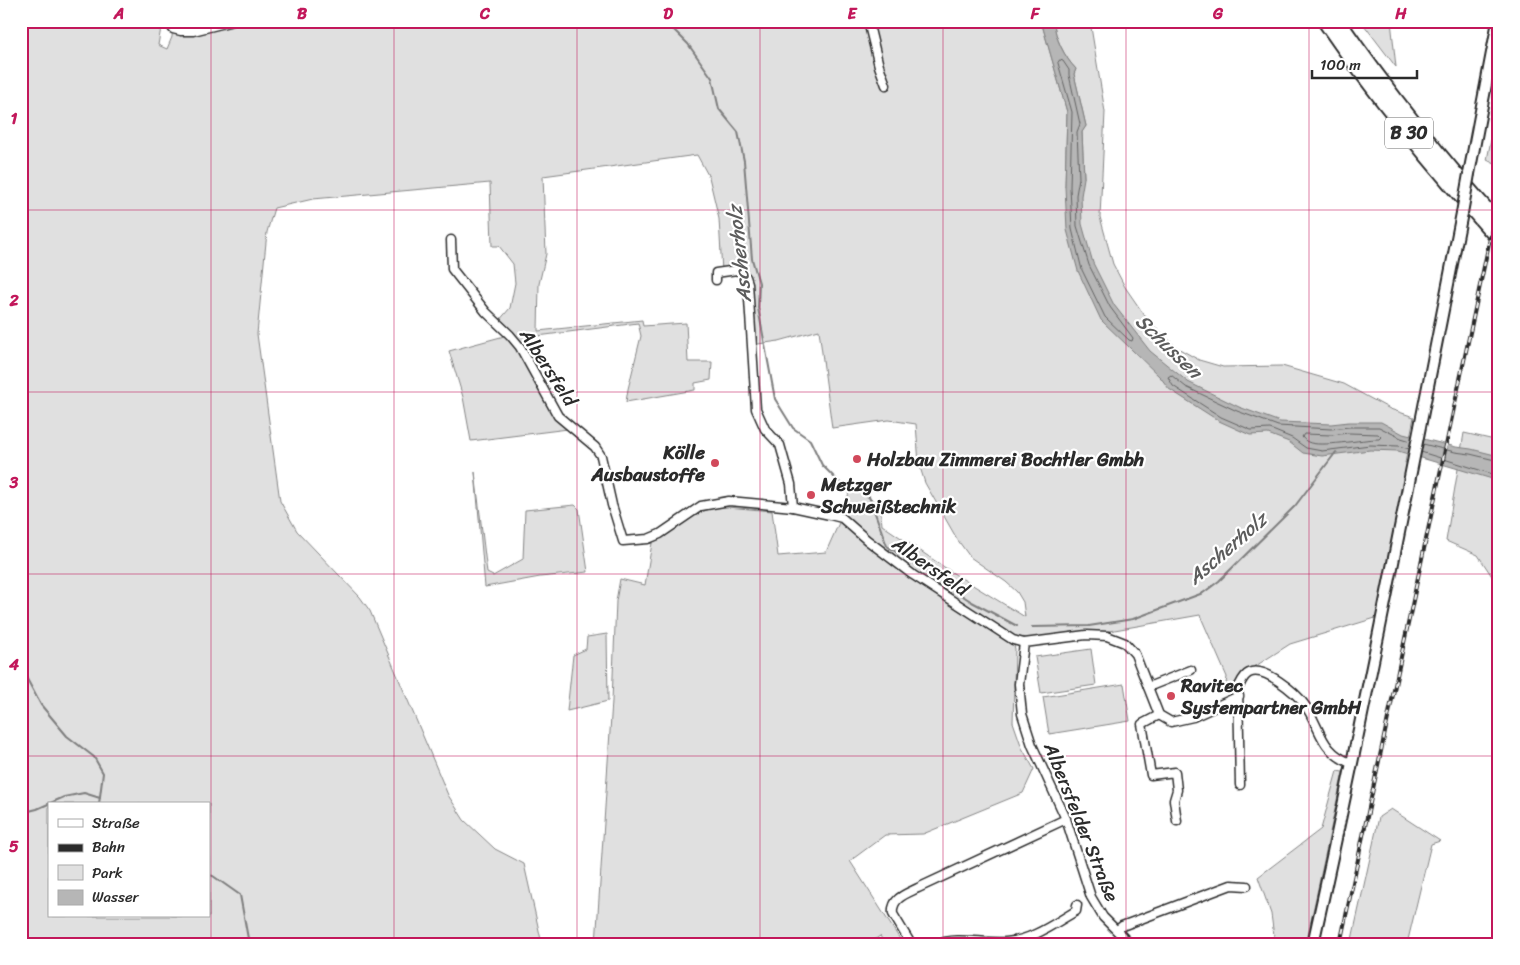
<svg xmlns="http://www.w3.org/2000/svg" width="1520" height="965" viewBox="0 0 1520 965" font-family="Sriracha,sans-serif">
<style>
.green{fill:#e0e0e0;stroke:#868686;fill-rule:evenodd}
.water{fill:#b6b6b6;stroke:#7e7e7e}
.lines{fill:none;stroke-linecap:round;stroke-linejoin:round}
.shore{stroke:#636363;stroke-width:1}
.stream{stroke:#7e7e7e;stroke-width:2}
.street-casing{stroke:#2b2b2b;stroke-width:11}
.secondary-casing{stroke:#2b2b2b;stroke-width:14}
.highway-casing{stroke:#2b2b2b;stroke-width:18}
.street{stroke:#fff;stroke-width:8}
.secondary{stroke:#fff;stroke-width:10}
.highway{stroke:#fff;stroke-width:14}
.rail-casing{stroke:#2b2b2b;stroke-width:4}
.rail{stroke:#fff;stroke-width:2;stroke-dasharray:5.5;stroke-linecap:butt}
.secondary-bridge-casing{stroke:#2b2b2b;stroke-width:14;stroke-linecap:butt}
.secondary-bridge{stroke:#fff;stroke-width:10}
.grid{fill:none;stroke:#c2185b;stroke-width:1;stroke-opacity:0.55}
.poi-dot{fill:#d1495b;stroke:#fff;stroke-width:2}
.labels{text-anchor:middle;stroke-width:4.5;stroke-linejoin:round;paint-order:stroke}
.shield{fill:#fff;stroke:#6b6b6b;stroke-width:1}
.shield-label{font-size:18px;font-weight:bold;fill:#2b2b2b}
.street-label{font-size:19px;fill:#2b2b2b;stroke:#fff}
.poi-label{font-size:19px;font-weight:bold;fill:#2b2b2b;stroke:#fff;text-anchor:start}
.water-label{font-size:20px;font-style:italic;fill:#5c5c5c;stroke:#fff}
.neatline{fill:none;stroke:#c2185b;stroke-width:2}
.grid-label{font-size:16px;text-anchor:middle;font-weight:bold;fill:#c2185b}
</style>
<rect width="100%" height="100%" fill="#fff"/>
<filter id="ink" filterUnits="userSpaceOnUse"><feTurbulence type="fractalNoise" baseFrequency=".02" numOctaves="2"/><feDisplacementMap in="SourceGraphic" scale="10" xChannelSelector="R" yChannelSelector="G"/><feConvolveMatrix kernelMatrix="1 2 1 2 8 2 1 2 1" color-interpolation-filters="sRGB"/></filter>
<g filter="url(#ink)">
<g class="green">
<path d="M 21,21 L 160,21 L 161,28 L 158,45 L 167,49 L 172,37 L 173,21 L 1041,21 L 1067,112 L 1065,187 L 1084,178 L 1082,132 L 1086,126 L 1074,74 L 1076,69 C 1065,58 1054,36 1054,21 L 1090,21 L 1105,112 L 1100,217 L 1113,264 L 1125,287 L 1145,316 L 1176,347 L 1199,360 L 1223,367 L 1282,366 L 1344,384 L 1390,409 L 1414,417 L 1405,463 L 1413,460 L 1382,616 L 1290,644 L 1240,676 L 1233,690 L 1225,690 L 1227,677 L 1200,615 L 1086,635 L 1013,641 L 1015,649 L 1013,722 L 1022,748 L 1034,769 L 1023,793 L 923,834 L 885,835 L 850,861 L 903,944 L 885,944 L 880,936 L 868,944 L 596,944 L 612,701 L 616,601 L 620,579 L 645,585 L 652,543 L 697,514 L 716,506 L 772,511 L 778,556 L 826,552 L 846,507 L 850,486 L 880,505 L 882,525 L 953,573 L 1025,617 L 1023,602 L 1017,592 L 1006,582 L 970,557 L 957,539 L 925,483 L 919,464 L 916,424 L 889,420 L 832,428 L 819,330 L 779,341 L 751,345 L 748,283 L 742,273 L 722,272 L 719,219 L 709,177 L 697,155 L 543,176 L 546,254 L 539,284 L 538,331 L 642,320 L 643,326 L 686,323 L 688,362 L 712,362 L 711,380 L 695,383 L 695,390 L 626,402 L 628,389 L 641,336 L 638,323 L 530,337 L 523,342 L 498,322 L 510,308 L 515,283 L 513,264 L 499,246 L 492,246 L 490,183 L 313,199 L 274,208 L 267,232 L 257,334 L 280,501 L 297,531 L 360,597 L 370,611 L 448,795 L 464,820 L 495,849 L 524,864 L 542,944 L 21,944 ZM 49,804 L 209,804 L 209,916 L 49,916 Z"/>
<path d="M 1361,21 L 1391,21 L 1396,67 Z"/>
<path d="M 1499,99 L 1499,166 L 1487,160 Z"/>
<path d="M 508,335 L 520,350 L 549,409 L 568,429 L 471,441 L 463,397 L 449,351 Z"/>
<path d="M 1464,433 L 1499,441 L 1499,587 L 1478,555 L 1446,541 Z"/>
<path d="M 475,472 L 487,573 L 493,576 L 523,559 L 525,510 L 575,505 L 579,509 L 588,572 L 540,577 L 485,587 Z"/>
<path d="M 607,634 L 608,701 L 567,711 L 573,655 L 586,649 L 587,637 Z"/>
<path d="M 1091,649 L 1096,685 L 1041,693 L 1035,657 Z"/>
<path d="M 1124,684 L 1130,721 L 1049,734 L 1043,697 Z"/>
<path d="M 1337,771 L 1343,772 L 1306,944 L 1275,944 L 1271,914 L 1258,877 L 1321,829 Z"/>
<path d="M 1391,809 L 1440,841 L 1431,844 L 1407,944 L 1351,944 L 1379,817 Z"/>
</g>
<path class="water" d="M 1041,21 L 1054,21 C 1054,37 1065,58 1076,69 L 1074,74 L 1086,126 L 1082,132 L 1084,178 L 1081,196 L 1082,224 L 1093,263 L 1114,305 L 1150,351 L 1188,382 L 1239,407 L 1280,422 L 1331,424 L 1349,422 L 1381,422 L 1403,434 L 1456,447 L 1471,449 L 1499,456 L 1499,481 L 1398,451 L 1370,450 L 1322,456 L 1303,453 L 1289,442 L 1268,434 L 1250,435 L 1219,421 L 1169,389 L 1161,378 L 1101,320 L 1078,271 L 1067,230 L 1065,187 L 1067,112 Z"/>
<g class="lines">
<g class="shore">
<path d="M 1060,60 L 1063,61 L 1069,70 L 1069,75 L 1080,124 L 1077,132 L 1079,178 L 1076,195 L 1077,226 L 1089,265 L 1110,307 L 1133,338 L 1132,341 L 1129,340 L 1105,317 L 1082,270 L 1072,229 L 1070,187 L 1072,112 L 1058,63 Z"/>
<path d="M 1349,433 L 1378,434 L 1381,437 L 1379,439 C 1362,439 1320,448 1308,442 C 1305,441 1303,438 1302,437 L 1304,434 L 1331,435 Z"/>
<path d="M 1423,444 L 1455,452 L 1470,454 L 1499,461"/>
<path d="M 1409,449 L 1399,446 L 1370,445 L 1322,451 L 1306,448 L 1292,438 L 1270,429 L 1251,430 L 1221,417 L 1173,386 L 1168,377 L 1171,375 L 1186,387 L 1237,411 L 1278,426 L 1331,429 L 1349,427 L 1379,427 L 1401,438 L 1411,441"/>
<path d="M 1421,452 L 1499,476"/>
</g>
<g class="stream">
<path d="M 665,21 L 688,44 L 712,78 L 719,109 L 738,132 L 744,161 L 752,259 L 759,283 L 758,308 L 775,399 L 793,428 L 810,440 L 822,465 L 841,484"/>
<path d="M 857,488 L 867,491 L 887,546 L 972,602 L 1017,626"/>
<path d="M 21,585 L 25,595 L 21,612"/>
<path d="M 1032,627 L 1089,626 L 1133,619 L 1203,593 L 1219,581 L 1295,506 L 1336,452"/>
<path d="M 21,668 L 41,705 L 67,736 L 94,757 L 103,773 L 99,804"/>
<path d="M 21,813 L 37,809 L 64,797 L 84,793 L 100,798"/>
<path d="M 209,875 L 213,876 L 240,895 L 249,944"/>
</g>
<g class="street-casing">
<g id="street">
<path d="M 168,21 L 173,29 L 181,31 L 193,31 L 233,21"/>
<path d="M 868,21 L 879,66 L 886,85"/>
<path d="M 451,240 L 452,269 L 486,312 L 510,335 L 520,347 L 558,416 L 595,447 L 601,456 L 612,505 L 623,541 L 648,539 L 660,534 L 701,506 L 729,501 L 793,507 L 830,515 L 842,518 L 867,540 L 913,575 L 1013,640 L 1024,643 L 1086,635 L 1107,636 L 1125,643 L 1135,654 L 1159,715 L 1171,722 L 1193,717 L 1239,696"/>
<path d="M 716,280 L 716,273 L 737,270 L 746,277 L 748,283 L 756,409 L 765,429 L 780,445 L 791,484 L 793,507"/>
<path d="M 1024,643 L 1019,684 L 1022,714 L 1032,745 L 1066,819 L 1091,897 L 1103,917 L 1130,944"/>
<path d="M 1148,687 L 1191,670"/>
<path d="M 1159,715 L 1142,724 L 1151,775 L 1175,772 L 1177,790 L 1174,800 L 1177,821"/>
<path d="M 1240,785 L 1238,688 C 1241,683 1243,676 1249,673 C 1264,665 1296,693 1304,704 C 1314,716 1320,739 1329,748 C 1335,755 1343,760 1351,763"/>
<path d="M 1117,930 L 1122,926 L 1231,885 L 1247,886"/>
<path d="M 911,944 L 893,914 C 891,898 906,894 918,888 L 1066,819"/>
<path d="M 937,944 C 958,936 983,944 1006,942 C 1031,941 1055,923 1076,911 L 1077,905"/>
</g>
</g>
<g class="secondary-casing">
<g id="secondary">
<path d="M 1469,174 L 1498,21"/>
<path d="M 1313,944 C 1367,701 1414,457 1462,213"/>
</g>
</g>
<g class="highway-casing">
<g id="highway">
<path d="M 1325,21 C 1378,98 1437,170 1499,239"/>
<path d="M 1338,21 C 1387,92 1441,160 1499,224"/>
</g>
</g>
<use href="#street" class="street"/>
<use href="#secondary" class="secondary"/>
<use href="#highway" class="highway"/>
<g class="rail-casing">
<path id="rail" d="M 1340,944 L 1499,196"/>
</g>
<use href="#rail" class="rail"/>
<g class="secondary-bridge-casing">
<path id="secondary-bridge" d="M 1462,213 L 1469,174"/>
</g>
<use href="#secondary-bridge" class="secondary-bridge"/>
</g>
</g>
<path class="grid" d="M 211,21 L 211,944M 394,21 L 394,944M 577,21 L 577,944M 760,21 L 760,944M 943,21 L 943,944M 1126,21 L 1126,944M 1309,21 L 1309,944M 21,210 L 1499,210M 21,392 L 1499,392M 21,574 L 1499,574M 21,756 L 1499,756"/>
<g class="poi-dot">
<circle cx="857" cy="459" r="5"/>
<circle cx="715" cy="463" r="5"/>
<circle cx="811" cy="495" r="5"/>
<circle cx="1171" cy="696" r="5"/>
</g>
<g class="labels">
<rect class="shield" x="1385" y="117.5" width="48" height="31" rx="4"/>
<g class="shield-label">
<text x="1409" y="139">B 30</text>
</g>
<g class="street-label">
<text transform="translate(549 367) rotate(57)" y="7">Albersfeld</text>
<text transform="translate(931 566) rotate(35)" y="7">Albersfeld</text>
<text transform="translate(1082 822) rotate(68)" y="7">Albersfelder Straße</text>
</g>
<g class="poi-label">
<text x="705" y="459" text-anchor="end">Kölle<tspan x="705" dy="22">Ausbaustoffe</tspan></text>
<text x="867" y="466">Holzbau Zimmerei Bochtler Gmbh</text>
<text x="821" y="491">Metzger<tspan x="821" dy="22">Schweißtechnik</tspan></text>
<text x="1181" y="692">Ravitec<tspan x="1181" dy="22">Systempartner GmbH</tspan></text>
</g>
<g class="water-label">
<text transform="translate(739 254) rotate(-96)" y="7">Ascherholz</text>
<text transform="translate(1169 346) rotate(44)" y="7">Schussen</text>
<text transform="translate(1227 548) rotate(-41)" y="7">Ascherholz</text>
</g>
</g>
<rect width="1520" height="965" fill="none" stroke="#fff" stroke-width="55"/>
<rect x="48" y="802" width="162" height="115" fill="#ffffff" stroke="#aaaaaa"/>
<rect x="58" y="819" width="25" height="8" fill="#ffffff" stroke="#aaaaaa"/>
<text x="92" y="828" font-size="15" fill="#2b2b2b">Straße</text>
<rect x="58" y="844" width="25" height="8" fill="#2b2b2b" stroke="#aaaaaa"/>
<text x="92" y="852" font-size="15" fill="#2b2b2b">Bahn</text>
<rect x="58" y="865" width="25" height="15" fill="#e0e0e0" stroke="#aaaaaa"/>
<text x="92" y="878" font-size="15" fill="#2b2b2b">Park</text>
<rect x="58" y="890" width="25" height="15" fill="#b6b6b6" stroke="#aaaaaa"/>
<text x="92" y="902" font-size="15" fill="#2b2b2b">Wasser</text>
<path d="M1312 70v8h105v-8" fill="none" stroke="#2b2b2b" stroke-width="2.5"/>
<text x="1320" y="70" font-size="15" fill="#2b2b2b" stroke="#ffffff" stroke-width="4" paint-order="stroke">100 m</text>
<rect x="28" y="28" width="1464" height="910" class="neatline"/>
<g class="grid-label">
<text x="119" y="19">A</text>
<text x="302" y="19">B</text>
<text x="485" y="19">C</text>
<text x="668" y="19">D</text>
<text x="852" y="19">E</text>
<text x="1035" y="19">F</text>
<text x="1218" y="19">G</text>
<text x="1401" y="19">H</text>
<text x="14" y="124">1</text>
<text x="14" y="306">2</text>
<text x="14" y="488">3</text>
<text x="14" y="670">4</text>
<text x="14" y="852">5</text>
</g>
</svg>
